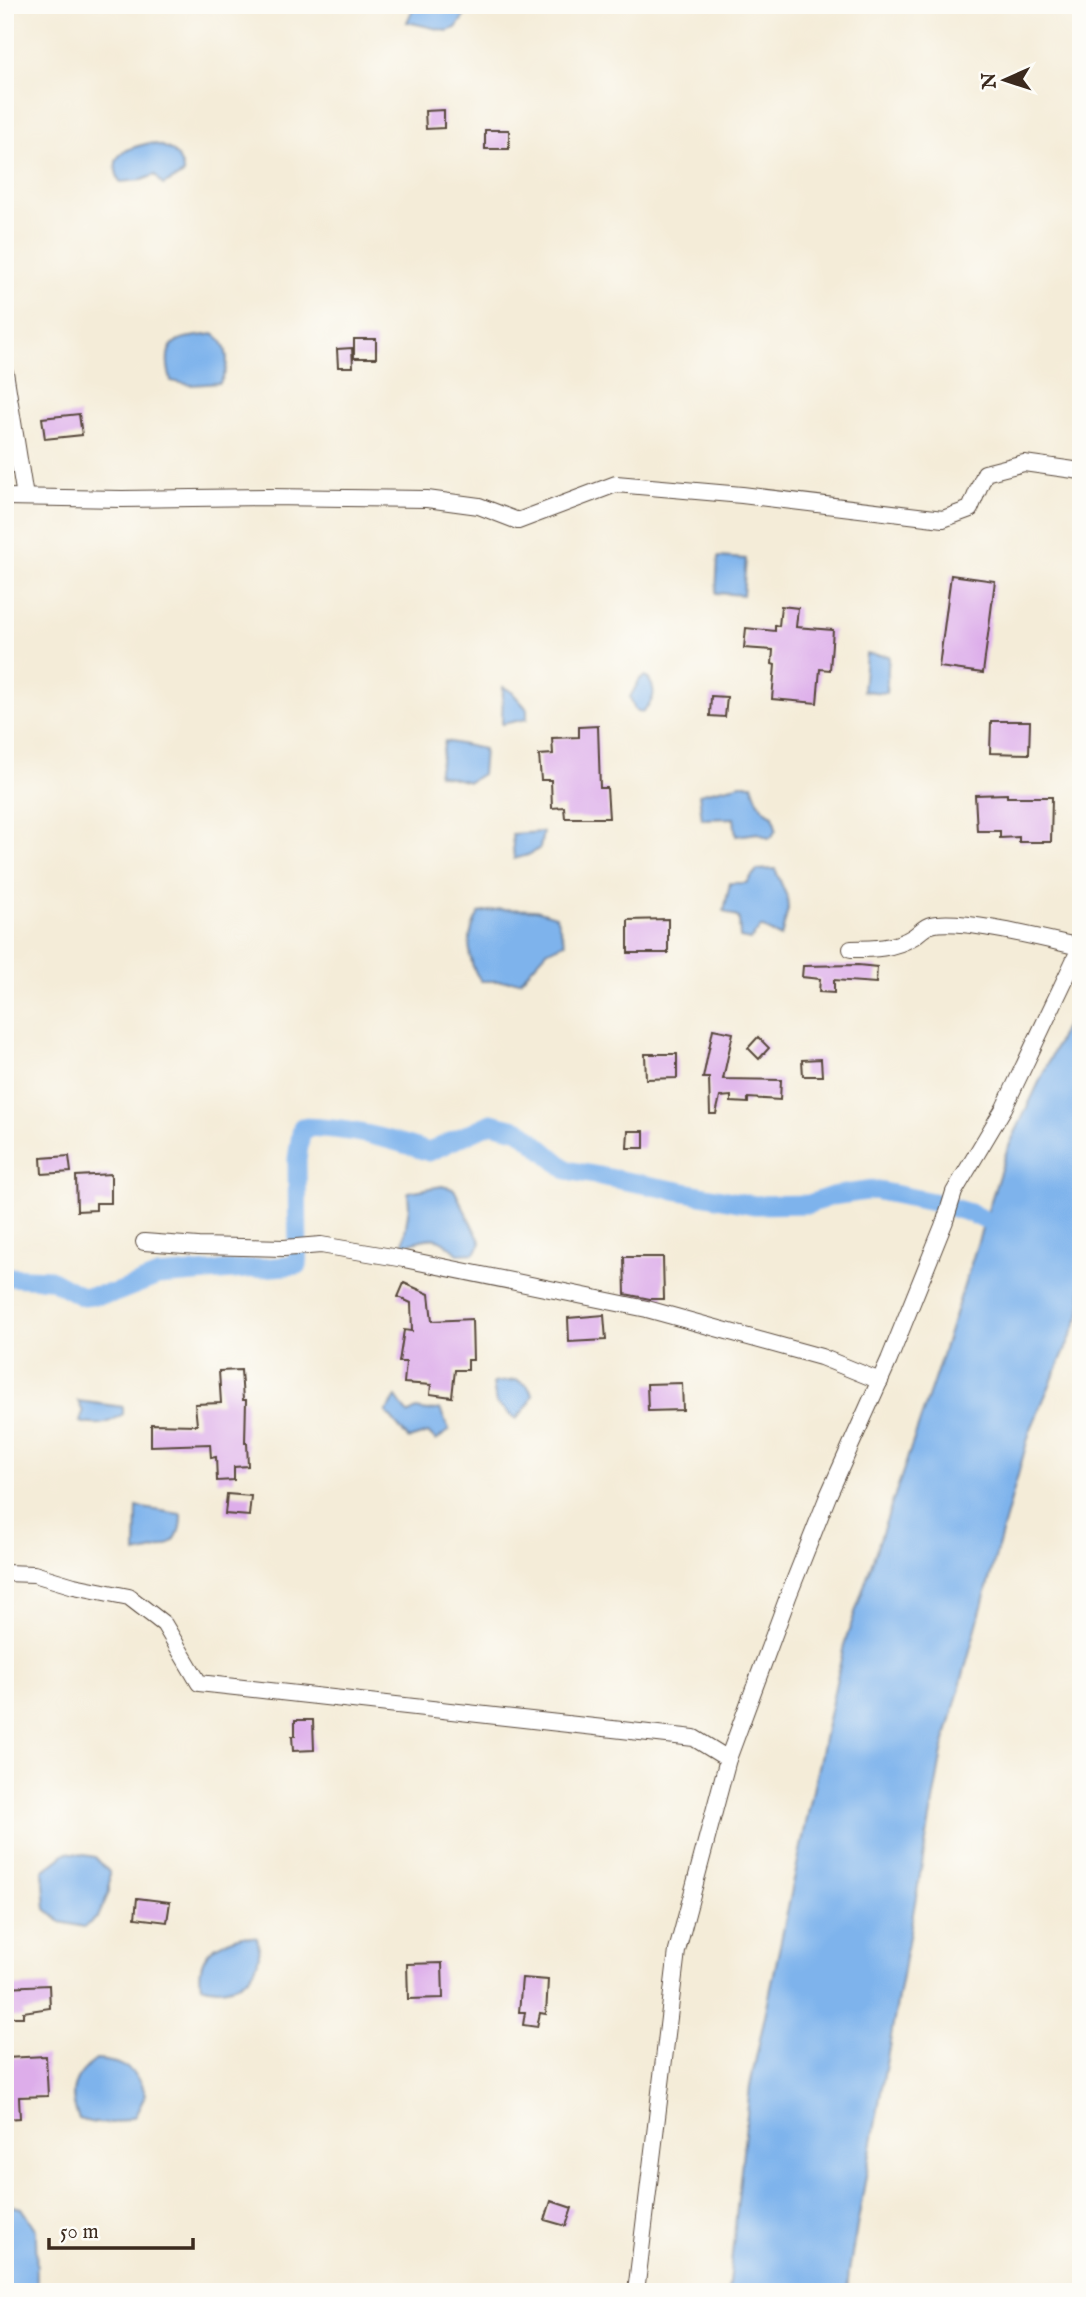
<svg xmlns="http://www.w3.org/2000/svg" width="1086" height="2297" viewBox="0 0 1086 2297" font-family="'IM FELL English',serif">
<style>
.water{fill:#7eb3ec;stroke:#5c6e85;stroke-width:2}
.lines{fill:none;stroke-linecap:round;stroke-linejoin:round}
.canal{stroke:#7eb3ec;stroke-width:19}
.building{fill:#ddadea}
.minor-casing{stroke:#57473a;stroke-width:18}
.minor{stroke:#fff;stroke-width:16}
</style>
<rect width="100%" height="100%" fill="#fdfcf7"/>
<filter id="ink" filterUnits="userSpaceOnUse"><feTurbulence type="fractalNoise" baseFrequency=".0143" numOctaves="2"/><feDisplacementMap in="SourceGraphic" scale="14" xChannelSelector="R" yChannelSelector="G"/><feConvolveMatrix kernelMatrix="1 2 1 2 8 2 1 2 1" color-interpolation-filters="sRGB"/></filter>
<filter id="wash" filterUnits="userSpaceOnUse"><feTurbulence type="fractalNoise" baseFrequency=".00686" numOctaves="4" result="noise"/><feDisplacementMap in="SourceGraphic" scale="28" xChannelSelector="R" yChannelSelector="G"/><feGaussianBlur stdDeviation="1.57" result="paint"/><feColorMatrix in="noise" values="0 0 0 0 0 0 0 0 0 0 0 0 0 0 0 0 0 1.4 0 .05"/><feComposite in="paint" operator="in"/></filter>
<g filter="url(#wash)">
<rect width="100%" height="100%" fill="#f4ecd8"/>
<g class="water">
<path d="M 415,5 L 472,5 L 456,28 L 447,31 L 407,22 Z"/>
<path d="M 150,143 C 170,147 180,152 184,174 L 163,185 L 155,175 L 142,180 L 120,182 C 106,154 127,148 150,143 Z"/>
<path d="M 215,334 C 230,347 230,367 220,383 L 191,385 L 171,381 C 159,337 179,338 215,334 Z"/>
<path d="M 718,557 L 746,559 L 743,595 L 716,593 Z"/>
<path d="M 866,654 L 889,656 L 886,693 L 863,691 Z"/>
<path d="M 646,676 C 658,690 655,700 642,712 L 635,710 L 630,697 L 640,679 Z"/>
<path d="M 503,687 L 511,691 L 527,709 L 527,719 L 502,724 Z"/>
<path d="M 445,741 L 484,749 L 482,774 L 469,782 L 438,774 Z"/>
<path d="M 741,784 L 752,784 C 756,797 760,810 773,815 L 776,829 L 772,837 L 768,838 L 758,833 L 736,836 L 734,818 L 702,819 L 699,794 Z"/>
<path d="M 543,832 L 540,848 L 528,855 L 514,859 L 512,834 Z"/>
<path d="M 775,869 L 787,897 L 788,909 L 781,937 L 761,927 L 750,940 L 740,938 L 739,918 L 724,911 L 730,883 L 746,883 L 757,870 Z"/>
<path d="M 500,909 L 536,910 L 556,916 L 565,943 L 548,950 L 520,981 L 481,981 C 466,961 466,934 479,913 Z"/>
<path d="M 1081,993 L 1081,1313 L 1030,1431 L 942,1752 L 849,2271 L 847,2292 L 728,2292 L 750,2086 L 844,1645 L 936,1374 L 1007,1150 Z"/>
<path d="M 442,1186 L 454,1189 L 481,1243 L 475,1253 L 458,1254 C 435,1231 431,1238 403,1245 L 409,1207 L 408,1192 Z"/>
<path d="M 516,1380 L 527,1385 L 533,1395 L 529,1404 L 516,1419 L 496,1403 L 493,1383 Z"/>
<path d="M 396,1397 L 408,1414 L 416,1409 L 428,1411 L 440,1409 L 449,1430 L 436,1441 L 428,1433 L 409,1439 L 386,1412 Z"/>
<path d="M 78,1401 L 123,1407 L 123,1414 C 108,1424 98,1427 80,1422 L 83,1412 Z"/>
<path d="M 137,1507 L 181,1514 C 182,1547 163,1548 136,1554 Z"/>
<path d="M 67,1852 L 95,1857 L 109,1872 L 109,1892 L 98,1917 L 84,1927 L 61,1922 L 46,1909 L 43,1871 Z"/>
<path d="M 243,1936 L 257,1938 C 268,1972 234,1998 201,1986 C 196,1954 216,1942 243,1936 Z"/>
<path d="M 96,2060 C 123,2062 135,2068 146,2094 L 135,2116 C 114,2125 100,2126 79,2119 C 67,2093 73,2076 96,2060 Z"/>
<path d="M 5,2204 L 21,2208 L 36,2230 L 37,2292 L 5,2292 Z"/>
</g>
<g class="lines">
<path class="canal" d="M 5,1277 L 50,1279 L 83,1297 L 115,1293 L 158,1276 L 298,1265 L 297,1159 L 302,1127 C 349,1128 385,1137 429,1152 L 491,1123 L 520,1130 L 567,1170 L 754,1205 L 809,1204 L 832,1196 L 873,1190 L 933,1202 L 970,1213 L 1008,1231"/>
</g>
<g id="blocks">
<g class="building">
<path d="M 444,110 L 444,128 L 426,129 L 425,111 Z"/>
<rect x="485" y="130" width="24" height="19"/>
<rect x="354" y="339" width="22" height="19"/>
<path d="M 352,348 L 353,367 L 338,367 L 337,349 Z"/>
<path d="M 79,414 L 82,435 L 45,439 L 42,418 Z"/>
<path d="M 951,575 L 995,581 L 983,673 L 939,667 Z"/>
<path d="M 781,606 L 798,608 L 796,627 L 833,630 L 830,670 L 820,669 L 817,703 L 772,699 L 775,665 L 772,664 L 773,650 L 744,648 L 746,628 L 775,631 L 775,625 L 779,626 Z"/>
<path d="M 711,696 L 727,697 L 725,717 L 710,716 Z"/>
<path d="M 991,721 L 1030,721 L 1029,754 L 990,753 Z"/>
<path d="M 598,726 L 600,788 L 607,788 L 609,818 L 565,818 L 564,807 L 552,808 L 551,780 L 541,780 L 539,755 L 553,754 L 552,738 L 579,737 L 579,727 Z"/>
<path d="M 1007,794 L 1007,797 L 1052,797 L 1051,842 L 1019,842 L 1019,837 L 1000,838 L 1000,831 L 977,831 L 975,795 Z"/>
<path d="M 668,919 L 668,953 L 628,953 L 628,920 Z"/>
<path d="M 858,965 L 877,967 L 876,983 L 834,980 L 834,993 L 819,992 L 820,979 L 802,977 L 803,966 Z"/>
<path d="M 713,1029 L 733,1033 L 723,1079 L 781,1080 L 780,1100 L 748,1098 L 748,1103 L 731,1102 L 731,1096 L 720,1097 L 716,1114 L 710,1114 L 709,1078 L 703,1078 Z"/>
<path d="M 758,1037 L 769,1048 L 759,1059 L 748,1048 Z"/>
<path d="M 645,1054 L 677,1054 L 677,1078 L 646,1079 Z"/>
<path d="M 821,1059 L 822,1076 L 803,1076 L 802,1060 Z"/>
<path d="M 628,1131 L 644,1131 L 644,1148 L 627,1148 Z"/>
<path d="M 69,1156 L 71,1172 L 42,1174 L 41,1158 Z"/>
<path d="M 111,1174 L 111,1203 L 96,1203 L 96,1210 L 77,1211 L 76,1176 Z"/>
<path d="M 624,1257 L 663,1257 L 664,1299 L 650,1299 L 625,1294 Z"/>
<path d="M 404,1283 L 429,1294 L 432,1321 L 472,1319 L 473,1360 L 468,1360 L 468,1370 L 455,1370 L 452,1397 L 430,1394 L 431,1385 L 404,1383 L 406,1362 L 399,1362 L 404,1330 L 412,1331 L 411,1303 L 398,1297 Z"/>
<path d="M 604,1315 L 606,1340 L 569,1342 L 568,1318 Z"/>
<path d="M 241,1370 L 243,1400 L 246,1400 L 245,1443 L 247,1443 L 248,1466 L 234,1467 L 234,1480 L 217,1481 L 216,1457 L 211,1458 L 210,1444 L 151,1446 L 151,1424 L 197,1425 L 195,1404 L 221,1403 L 219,1371 Z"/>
<path d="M 682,1383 L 683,1410 L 648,1411 L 647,1384 Z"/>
<path d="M 227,1494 L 251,1496 L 249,1516 L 225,1514 Z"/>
<path d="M 295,1720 L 313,1720 L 314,1750 L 293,1751 L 292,1736 L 295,1736 Z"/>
<path d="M 137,1898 L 170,1902 L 167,1922 L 135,1918 Z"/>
<path d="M 442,1963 L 443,1998 L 408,1999 L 407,1964 Z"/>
<path d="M 522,1978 L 548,1980 L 546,2014 L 540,2013 L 537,2027 L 523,2025 L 525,2012 L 519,2012 Z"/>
<path d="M 49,1985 L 50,2008 L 23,2012 L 23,2017 L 5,2017 L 5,1987 Z"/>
<path d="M 46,2056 L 48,2096 L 19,2097 L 20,2118 L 5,2119 L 5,2058 Z"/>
<path d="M 551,2201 L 572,2208 L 566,2226 L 545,2220 Z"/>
</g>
</g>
</g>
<g filter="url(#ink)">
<use href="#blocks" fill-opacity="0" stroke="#57473a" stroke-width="2"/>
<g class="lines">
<g class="minor-casing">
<g id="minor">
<path d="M 5,372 L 25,497"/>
<path d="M 5,497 L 122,499 L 267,497 L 427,499 L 479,506 L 518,521 L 616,484 L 742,495 L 943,519 L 970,509 L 985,473 L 1024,463 L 1081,471"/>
<path d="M 851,949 C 873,949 894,949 913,937 C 919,933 925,926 931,925 C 958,917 1049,940 1080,947"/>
<path d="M 144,1242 L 198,1246 L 284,1248 L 321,1245 L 404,1259 L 647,1309 L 821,1357 L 880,1381"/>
<path d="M 5,1573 L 34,1574 L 74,1586 L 129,1597 L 164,1624 L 199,1683 L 694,1738 L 728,1759"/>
<path d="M 636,2292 L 677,1951 L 728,1759 L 789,1594 L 828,1496 L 889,1360 L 945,1221 L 954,1192 L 1004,1108 L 1081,946"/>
</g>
</g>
<use href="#minor" class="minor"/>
</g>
</g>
<rect width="1086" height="2297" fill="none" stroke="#fdfcf7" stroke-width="28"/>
<g transform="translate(1005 80) rotate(267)" stroke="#fdfcf7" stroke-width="5" paint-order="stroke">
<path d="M0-5L12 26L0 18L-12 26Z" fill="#3b2a1e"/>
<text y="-10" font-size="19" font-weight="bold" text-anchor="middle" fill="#3b2a1e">N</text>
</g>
<path d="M49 2238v10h144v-10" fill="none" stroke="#3b2a1e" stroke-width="3.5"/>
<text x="60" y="2238" font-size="21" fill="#3b2a1e" stroke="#fdfcf7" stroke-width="5" paint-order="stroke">50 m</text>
</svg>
